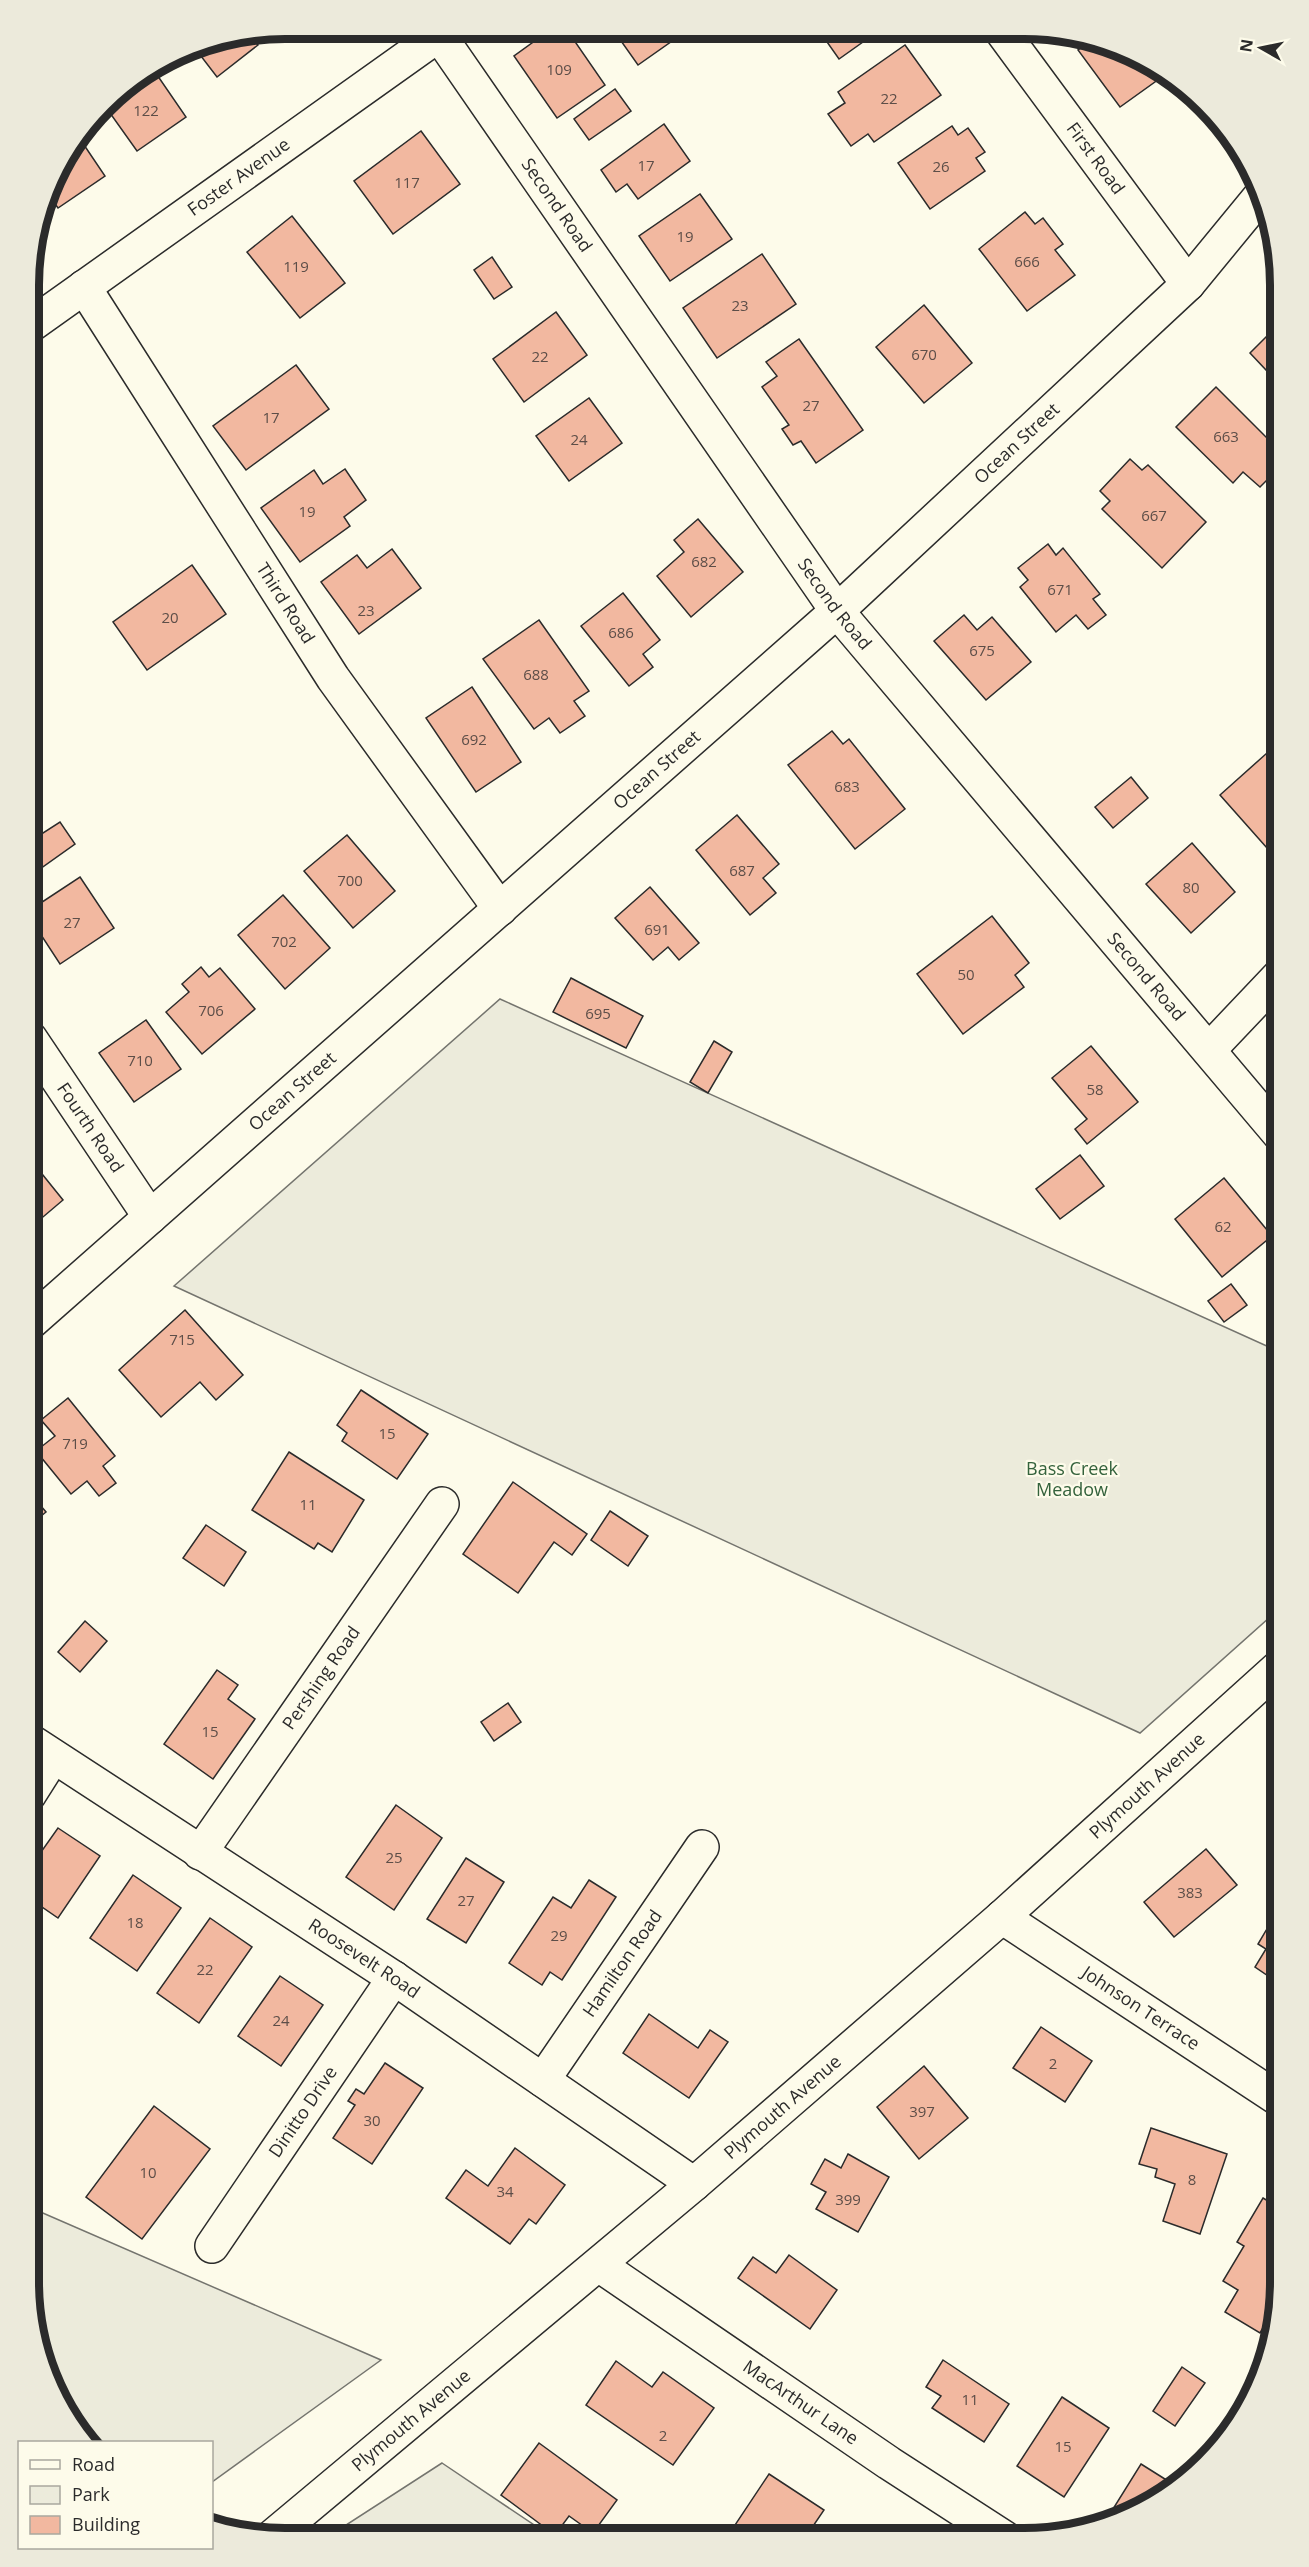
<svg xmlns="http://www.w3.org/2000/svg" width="1309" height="2567" viewBox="0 0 1309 2567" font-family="'Open Sans',sans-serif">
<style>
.green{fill:#ecebdb;stroke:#74746e;stroke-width:1.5}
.building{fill:#f2b8a0;stroke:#2b2b2b;stroke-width:1.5}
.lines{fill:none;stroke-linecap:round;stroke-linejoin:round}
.minor-casing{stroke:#2b2b2b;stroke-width:36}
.tertiary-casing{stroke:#2b2b2b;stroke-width:36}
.secondary-casing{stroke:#2b2b2b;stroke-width:36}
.minor{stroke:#fdfbea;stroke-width:33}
.tertiary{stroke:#fdfbea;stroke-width:33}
.secondary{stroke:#fdfbea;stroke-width:33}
.labels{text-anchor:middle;stroke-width:4.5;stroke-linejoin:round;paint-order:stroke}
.number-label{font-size:15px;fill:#5d4e48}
.street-label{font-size:18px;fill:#2b2b2b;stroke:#fdfbea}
.park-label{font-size:18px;fill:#34623c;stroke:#fdfbea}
.rim{fill:none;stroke:#2b2b2b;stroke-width:8}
</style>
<rect width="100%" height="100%" fill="#fdfbea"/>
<g class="green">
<path d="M 500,999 L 1280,1352 L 1280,1608 L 1140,1733 L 174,1286 Z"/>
<path d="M 29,2207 L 381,2360 L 212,2482 L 212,2442 L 88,2442 C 30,2376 28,2291 29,2207 Z"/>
<path d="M 442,2463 L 552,2537 L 329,2536 Z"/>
</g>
<g class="building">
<path d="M 550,30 L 567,30 L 605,85 L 557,118 L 514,56 Z"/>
<path d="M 614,31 L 680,31 L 682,34 L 638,65 Z"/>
<path d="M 820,32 L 877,32 L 839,59 Z"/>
<path d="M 250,36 L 258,45 L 217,77 L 194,47 Z"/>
<path d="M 1092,40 L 1137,55 L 1166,74 L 1120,107 L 1078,50 Z"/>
<path d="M 905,45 L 941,95 L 874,142 L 868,134 L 851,146 L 828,114 L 845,103 L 838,92 Z"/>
<path d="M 153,69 L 186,117 L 137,151 L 105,106 L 116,92 Z"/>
<path d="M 615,89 L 631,111 L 589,140 L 574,119 Z"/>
<path d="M 97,117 L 102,124 L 81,137 Z"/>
<path d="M 664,124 L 690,161 L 638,199 L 627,184 L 616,192 L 601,170 Z"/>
<path d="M 952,126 L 958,135 L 968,128 L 985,152 L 976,158 L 985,171 L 930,209 L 898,163 Z"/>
<path d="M 421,131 L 460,184 L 393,234 L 354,181 Z"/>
<path d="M 80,139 L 105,176 L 58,208 L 48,194 L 55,171 Z"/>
<path d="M 700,194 L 732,239 L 670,281 L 639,236 Z"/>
<path d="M 1025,212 L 1035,224 L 1043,218 L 1063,244 L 1055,250 L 1075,275 L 1027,311 L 979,249 Z"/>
<path d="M 292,216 L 345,283 L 300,318 L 247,252 Z"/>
<path d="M 762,254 L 796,304 L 717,358 L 683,308 Z"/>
<path d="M 492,257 L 512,287 L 494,299 L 474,270 Z"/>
<path d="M 924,305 L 972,363 L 924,403 L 876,347 Z"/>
<path d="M 556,312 L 587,355 L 524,402 L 493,359 Z"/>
<path d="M 1280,323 L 1280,385 L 1250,353 Z"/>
<path d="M 799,339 L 863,430 L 816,463 L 801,441 L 793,445 L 782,429 L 789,425 L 762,387 L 777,376 L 766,362 Z"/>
<path d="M 296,365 L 329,409 L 246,470 L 213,426 Z"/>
<path d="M 1216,387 L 1275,446 L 1268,453 L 1280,467 L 1260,487 L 1243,472 L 1233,483 L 1176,427 Z"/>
<path d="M 589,398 L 622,443 L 569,481 L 536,436 Z"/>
<path d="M 1130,459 L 1142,470 L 1148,465 L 1206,522 L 1162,568 L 1102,509 L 1110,501 L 1100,491 Z"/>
<path d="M 345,469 L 366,500 L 344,517 L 350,526 L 300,562 L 261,508 L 314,470 L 323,484 Z"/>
<path d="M 698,519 L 743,572 L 691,617 L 657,576 L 684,552 L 674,540 Z"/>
<path d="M 1048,544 L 1056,555 L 1063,548 L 1100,594 L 1093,599 L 1106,615 L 1088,629 L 1076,615 L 1056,632 L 1020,587 L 1028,580 L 1018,568 Z"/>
<path d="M 392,549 L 421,588 L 359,634 L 321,582 L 357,555 L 367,568 Z"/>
<path d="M 192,565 L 226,614 L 147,670 L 113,622 Z"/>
<path d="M 623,593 L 660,640 L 643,654 L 653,667 L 629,686 L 581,626 Z"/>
<path d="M 964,615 L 977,630 L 992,617 L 1031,662 L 986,700 L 934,641 Z"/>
<path d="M 539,620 L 589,691 L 574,701 L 585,716 L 560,733 L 549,718 L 534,729 L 483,659 Z"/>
<path d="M 472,687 L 521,762 L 476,792 L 426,718 Z"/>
<path d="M 832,731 L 843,744 L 849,739 L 905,809 L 855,849 L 788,765 Z"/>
<path d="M 1267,753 L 1280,769 L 1280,850 L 1274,856 L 1220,795 Z"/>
<path d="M 1131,777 L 1148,798 L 1113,828 L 1095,807 Z"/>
<path d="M 737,815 L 779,864 L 763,878 L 776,893 L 750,915 L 696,850 Z"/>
<path d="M 30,821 L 40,835 L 60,822 L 75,844 L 30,876 Z"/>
<path d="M 347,835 L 395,891 L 353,928 L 304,871 Z"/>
<path d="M 1192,843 L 1235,892 L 1191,933 L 1146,884 Z"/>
<path d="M 80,877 L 114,928 L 60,964 L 30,918 L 30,910 Z"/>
<path d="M 650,887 L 699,943 L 679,960 L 668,947 L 653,960 L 615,918 Z"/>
<path d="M 283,895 L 330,948 L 285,989 L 238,935 Z"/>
<path d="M 992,916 L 1029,963 L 1015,975 L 1024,987 L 963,1034 L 917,974 Z"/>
<path d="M 201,967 L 209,977 L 220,968 L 255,1009 L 202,1054 L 166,1012 L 189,992 L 182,984 Z"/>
<path d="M 571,978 L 643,1016 L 626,1048 L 553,1012 Z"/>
<path d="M 146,1020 L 181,1069 L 134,1102 L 99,1053 Z"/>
<path d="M 714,1041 L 732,1052 L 708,1093 L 690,1082 Z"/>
<path d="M 1091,1046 L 1138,1102 L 1087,1144 L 1075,1129 L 1087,1119 L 1052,1078 Z"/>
<path d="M 1080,1155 L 1104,1186 L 1060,1219 L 1036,1189 Z"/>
<path d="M 30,1159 L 63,1200 L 30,1228 Z"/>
<path d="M 1224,1178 L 1272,1236 L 1222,1277 L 1175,1219 Z"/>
<path d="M 1231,1284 L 1247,1305 L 1224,1322 L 1208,1301 Z"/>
<path d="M 185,1310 L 243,1375 L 216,1400 L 200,1382 L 161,1417 L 119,1370 Z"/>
<path d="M 361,1390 L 428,1434 L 397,1479 L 342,1441 L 347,1433 L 337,1425 Z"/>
<path d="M 68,1398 L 115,1456 L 103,1466 L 116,1483 L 99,1496 L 87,1481 L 71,1494 L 36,1451 L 55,1436 L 41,1420 Z"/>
<path d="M 289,1452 L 364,1500 L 332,1552 L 318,1543 L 314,1549 L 252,1510 Z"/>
<path d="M 513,1482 L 587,1534 L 572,1555 L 554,1542 L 518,1593 L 463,1554 Z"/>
<path d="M 29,1492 L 46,1512 L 29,1526 Z"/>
<path d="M 610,1511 L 648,1536 L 628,1566 L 591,1540 Z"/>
<path d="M 206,1525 L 246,1552 L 224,1586 L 183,1558 Z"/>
<path d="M 85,1621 L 107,1641 L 80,1672 L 58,1652 Z"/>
<path d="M 217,1670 L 238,1685 L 228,1699 L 255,1719 L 213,1779 L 164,1744 Z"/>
<path d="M 508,1703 L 521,1722 L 494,1741 L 481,1722 Z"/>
<path d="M 396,1805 L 442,1838 L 394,1910 L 346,1877 Z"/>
<path d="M 58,1828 L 100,1856 L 58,1918 L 29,1898 L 29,1869 Z"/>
<path d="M 1206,1849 L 1237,1885 L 1174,1937 L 1144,1902 Z"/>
<path d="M 466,1858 L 504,1882 L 466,1943 L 427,1919 Z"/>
<path d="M 133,1875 L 181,1908 L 137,1971 L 90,1938 Z"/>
<path d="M 589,1880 L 616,1897 L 562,1980 L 550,1972 L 542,1985 L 509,1963 L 553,1897 L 571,1908 Z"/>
<path d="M 1274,1917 L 1280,1921 L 1280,1984 L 1255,1967 L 1266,1949 L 1258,1944 Z"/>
<path d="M 210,1918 L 252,1947 L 199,2023 L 157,1993 Z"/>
<path d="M 280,1976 L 323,2005 L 281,2066 L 238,2036 Z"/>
<path d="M 649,2014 L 698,2048 L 710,2030 L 728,2042 L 689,2098 L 623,2053 Z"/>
<path d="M 1041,2027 L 1092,2061 L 1065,2102 L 1013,2068 Z"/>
<path d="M 385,2063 L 423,2088 L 372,2164 L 333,2138 L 355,2105 L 348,2101 L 356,2089 L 364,2094 Z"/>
<path d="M 924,2066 L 968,2118 L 919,2159 L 877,2107 Z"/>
<path d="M 154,2106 L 210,2149 L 142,2239 L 86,2197 Z"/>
<path d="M 1151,2128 L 1227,2154 L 1200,2234 L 1163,2221 L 1175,2184 L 1155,2177 L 1157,2169 L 1139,2164 Z"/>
<path d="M 515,2148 L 565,2185 L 536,2224 L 529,2219 L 510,2244 L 446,2198 L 466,2170 L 488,2186 Z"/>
<path d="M 848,2154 L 889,2177 L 858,2232 L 816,2209 L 826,2192 L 811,2184 L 825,2159 L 841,2168 Z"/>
<path d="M 1263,2198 L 1280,2208 L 1280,2299 L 1260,2333 L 1225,2312 L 1238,2290 L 1223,2281 L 1244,2246 L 1237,2242 Z"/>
<path d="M 789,2255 L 837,2290 L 810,2329 L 738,2278 L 753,2257 L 776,2273 Z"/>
<path d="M 943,2360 L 1009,2404 L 984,2442 L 932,2408 L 941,2396 L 926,2387 Z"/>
<path d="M 616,2361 L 652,2387 L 663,2372 L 714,2408 L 673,2465 L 586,2405 Z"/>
<path d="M 1182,2367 L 1205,2383 L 1175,2426 L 1153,2411 Z"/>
<path d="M 1062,2397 L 1109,2428 L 1064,2497 L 1017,2466 Z"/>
<path d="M 539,2443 L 617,2500 L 593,2533 L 569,2516 L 555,2535 L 501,2495 Z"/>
<path d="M 1141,2464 L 1176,2486 L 1167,2495 L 1103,2525 Z"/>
<path d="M 769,2474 L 824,2510 L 805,2538 L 741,2538 L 731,2531 Z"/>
</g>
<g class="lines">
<g class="minor-casing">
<g id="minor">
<path id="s1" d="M 1003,33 L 1188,284"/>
<path id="s2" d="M 439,35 L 837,611 L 1280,1135"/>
<path id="s3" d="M 84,287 L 333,678 L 500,909"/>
<path id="s4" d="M 31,325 L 447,29"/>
<path id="s5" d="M 30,1038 L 150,1217"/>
<path d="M 1209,1050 L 1280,975"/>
<path id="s6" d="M 29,1740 L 394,1978 L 694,2184"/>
<path d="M 29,1795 L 53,1757"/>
<path id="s7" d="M 200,1853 L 442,1504"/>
<path id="s8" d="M 1002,1917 L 1280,2100"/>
<path id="s9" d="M 543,2080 L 702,1847"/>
<path id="s10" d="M 212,2246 L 394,1978"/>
<path id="s11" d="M 599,2265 L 889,2463 L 1005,2538"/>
</g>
</g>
<g class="tertiary-casing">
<g id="tertiary">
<path id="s12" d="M 273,2536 L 694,2184 L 1002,1917 L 1280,1666"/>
</g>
</g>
<g class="secondary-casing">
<g id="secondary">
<path id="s13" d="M 30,1323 L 837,611 L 1188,284 L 1262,194"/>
</g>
</g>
<use href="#minor" class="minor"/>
<use href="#tertiary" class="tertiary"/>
<use href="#secondary" class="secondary"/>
</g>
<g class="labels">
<g class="number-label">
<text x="559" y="75">109</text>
<text x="889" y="104">22</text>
<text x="146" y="116">122</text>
<text x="646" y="171">17</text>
<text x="941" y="172">26</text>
<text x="407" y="188">117</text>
<text x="685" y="242">19</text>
<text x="1027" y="267">666</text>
<text x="296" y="272">119</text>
<text x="740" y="311">23</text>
<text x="924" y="360">670</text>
<text x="540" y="362">22</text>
<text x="811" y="411">27</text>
<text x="271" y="423">17</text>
<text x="1226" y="442">663</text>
<text x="579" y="445">24</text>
<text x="307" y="517">19</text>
<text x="1154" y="521">667</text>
<text x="704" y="567">682</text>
<text x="1060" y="595">671</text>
<text x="366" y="616">23</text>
<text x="170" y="623">20</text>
<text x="621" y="638">686</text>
<text x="982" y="656">675</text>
<text x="536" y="680">688</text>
<text x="474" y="745">692</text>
<text x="847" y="792">683</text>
<text x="742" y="876">687</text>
<text x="350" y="886">700</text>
<text x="1191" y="893">80</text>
<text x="72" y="928">27</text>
<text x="657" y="935">691</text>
<text x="284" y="947">702</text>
<text x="966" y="980">50</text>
<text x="211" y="1016">706</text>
<text x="598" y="1019">695</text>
<text x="140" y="1066">710</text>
<text x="1095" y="1095">58</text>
<text x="1223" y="1232">62</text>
<text x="182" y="1345">715</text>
<text x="387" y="1439">15</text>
<text x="75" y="1449">719</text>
<text x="308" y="1510">11</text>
<text x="210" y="1737">15</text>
<text x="394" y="1863">25</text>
<text x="1190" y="1898">383</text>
<text x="466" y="1906">27</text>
<text x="135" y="1928">18</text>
<text x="559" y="1941">29</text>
<text x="205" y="1975">22</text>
<text x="281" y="2026">24</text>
<text x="1053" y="2069">2</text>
<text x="922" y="2117">397</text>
<text x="372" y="2126">30</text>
<text x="148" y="2178">10</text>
<text x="1192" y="2185">8</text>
<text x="505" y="2197">34</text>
<text x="848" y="2205">399</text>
<text x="970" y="2405">11</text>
<text x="663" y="2441">2</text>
<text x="1063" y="2452">15</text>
</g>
<g class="street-label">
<text dy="6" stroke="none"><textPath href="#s1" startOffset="156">First Road</textPath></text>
<text dy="6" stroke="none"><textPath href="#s4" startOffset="255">Foster Avenue</textPath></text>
<text dy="6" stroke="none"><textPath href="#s2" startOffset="207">Second Road</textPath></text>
<text dy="6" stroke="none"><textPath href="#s13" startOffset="1322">Ocean Street</textPath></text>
<text dy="6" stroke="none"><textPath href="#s3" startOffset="375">Third Road</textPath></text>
<text dy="6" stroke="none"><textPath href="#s2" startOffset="693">Second Road</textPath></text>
<text dy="6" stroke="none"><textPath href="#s13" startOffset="836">Ocean Street</textPath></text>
<text dy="6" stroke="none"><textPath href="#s2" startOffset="1179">Second Road</textPath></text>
<text dy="6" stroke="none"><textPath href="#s13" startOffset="350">Ocean Street</textPath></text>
<text dy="6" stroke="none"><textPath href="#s5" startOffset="108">Fourth Road</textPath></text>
<text dy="6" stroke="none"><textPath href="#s7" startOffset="213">Pershing Road</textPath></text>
<text dy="6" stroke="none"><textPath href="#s12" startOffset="1152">Plymouth Avenue</textPath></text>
<text dy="6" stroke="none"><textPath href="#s6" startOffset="400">Roosevelt Road</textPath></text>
<text dy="6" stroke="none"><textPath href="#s9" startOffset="141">Hamilton Road</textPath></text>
<text dy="6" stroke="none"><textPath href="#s8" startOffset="166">Johnson Terrace</textPath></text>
<text dy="6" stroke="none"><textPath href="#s12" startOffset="666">Plymouth Avenue</textPath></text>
<text dy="6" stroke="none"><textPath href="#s10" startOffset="162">Dinitto Drive</textPath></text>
<text dy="6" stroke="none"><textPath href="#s11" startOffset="244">MacArthur Lane</textPath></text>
<text dy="6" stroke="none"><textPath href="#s12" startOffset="180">Plymouth Avenue</textPath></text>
</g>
<g class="park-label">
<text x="1072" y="1475">Bass Creek<tspan x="1072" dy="21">Meadow</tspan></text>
</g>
</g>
<path d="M0 0H1309V2567H0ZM285 39H1024A246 246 0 0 1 1270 285V2282A246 246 0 0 1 1024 2528H285A246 246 0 0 1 39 2282V285A246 246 0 0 1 285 39Z" fill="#eceadb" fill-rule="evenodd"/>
<path class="rim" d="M285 39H1024A246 246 0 0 1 1270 285V2282A246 246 0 0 1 1024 2528H285A246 246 0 0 1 39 2282V285A246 246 0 0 1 285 39Z"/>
<rect x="18" y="2441" width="195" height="108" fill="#fdfbea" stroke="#a9a89e" stroke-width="1.5"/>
<rect x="30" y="2460" width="30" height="9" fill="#fdfbea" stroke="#a9a89e" stroke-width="1.5"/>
<text x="72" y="2471" font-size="18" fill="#2b2b2b">Road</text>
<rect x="30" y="2486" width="30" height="18" fill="#ecebdb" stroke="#a9a89e" stroke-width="1.5"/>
<text x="72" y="2501" font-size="18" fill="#2b2b2b">Park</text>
<rect x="30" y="2516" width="30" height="18" fill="#f2b8a0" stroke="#a9a89e" stroke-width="1.5"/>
<text x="72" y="2531" font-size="18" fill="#2b2b2b">Building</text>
<g transform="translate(1261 48) rotate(279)" stroke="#fdfbea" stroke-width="4.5" paint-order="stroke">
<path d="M0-4.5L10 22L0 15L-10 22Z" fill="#2b2b2b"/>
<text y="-9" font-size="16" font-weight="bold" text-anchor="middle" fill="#2b2b2b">N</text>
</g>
</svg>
